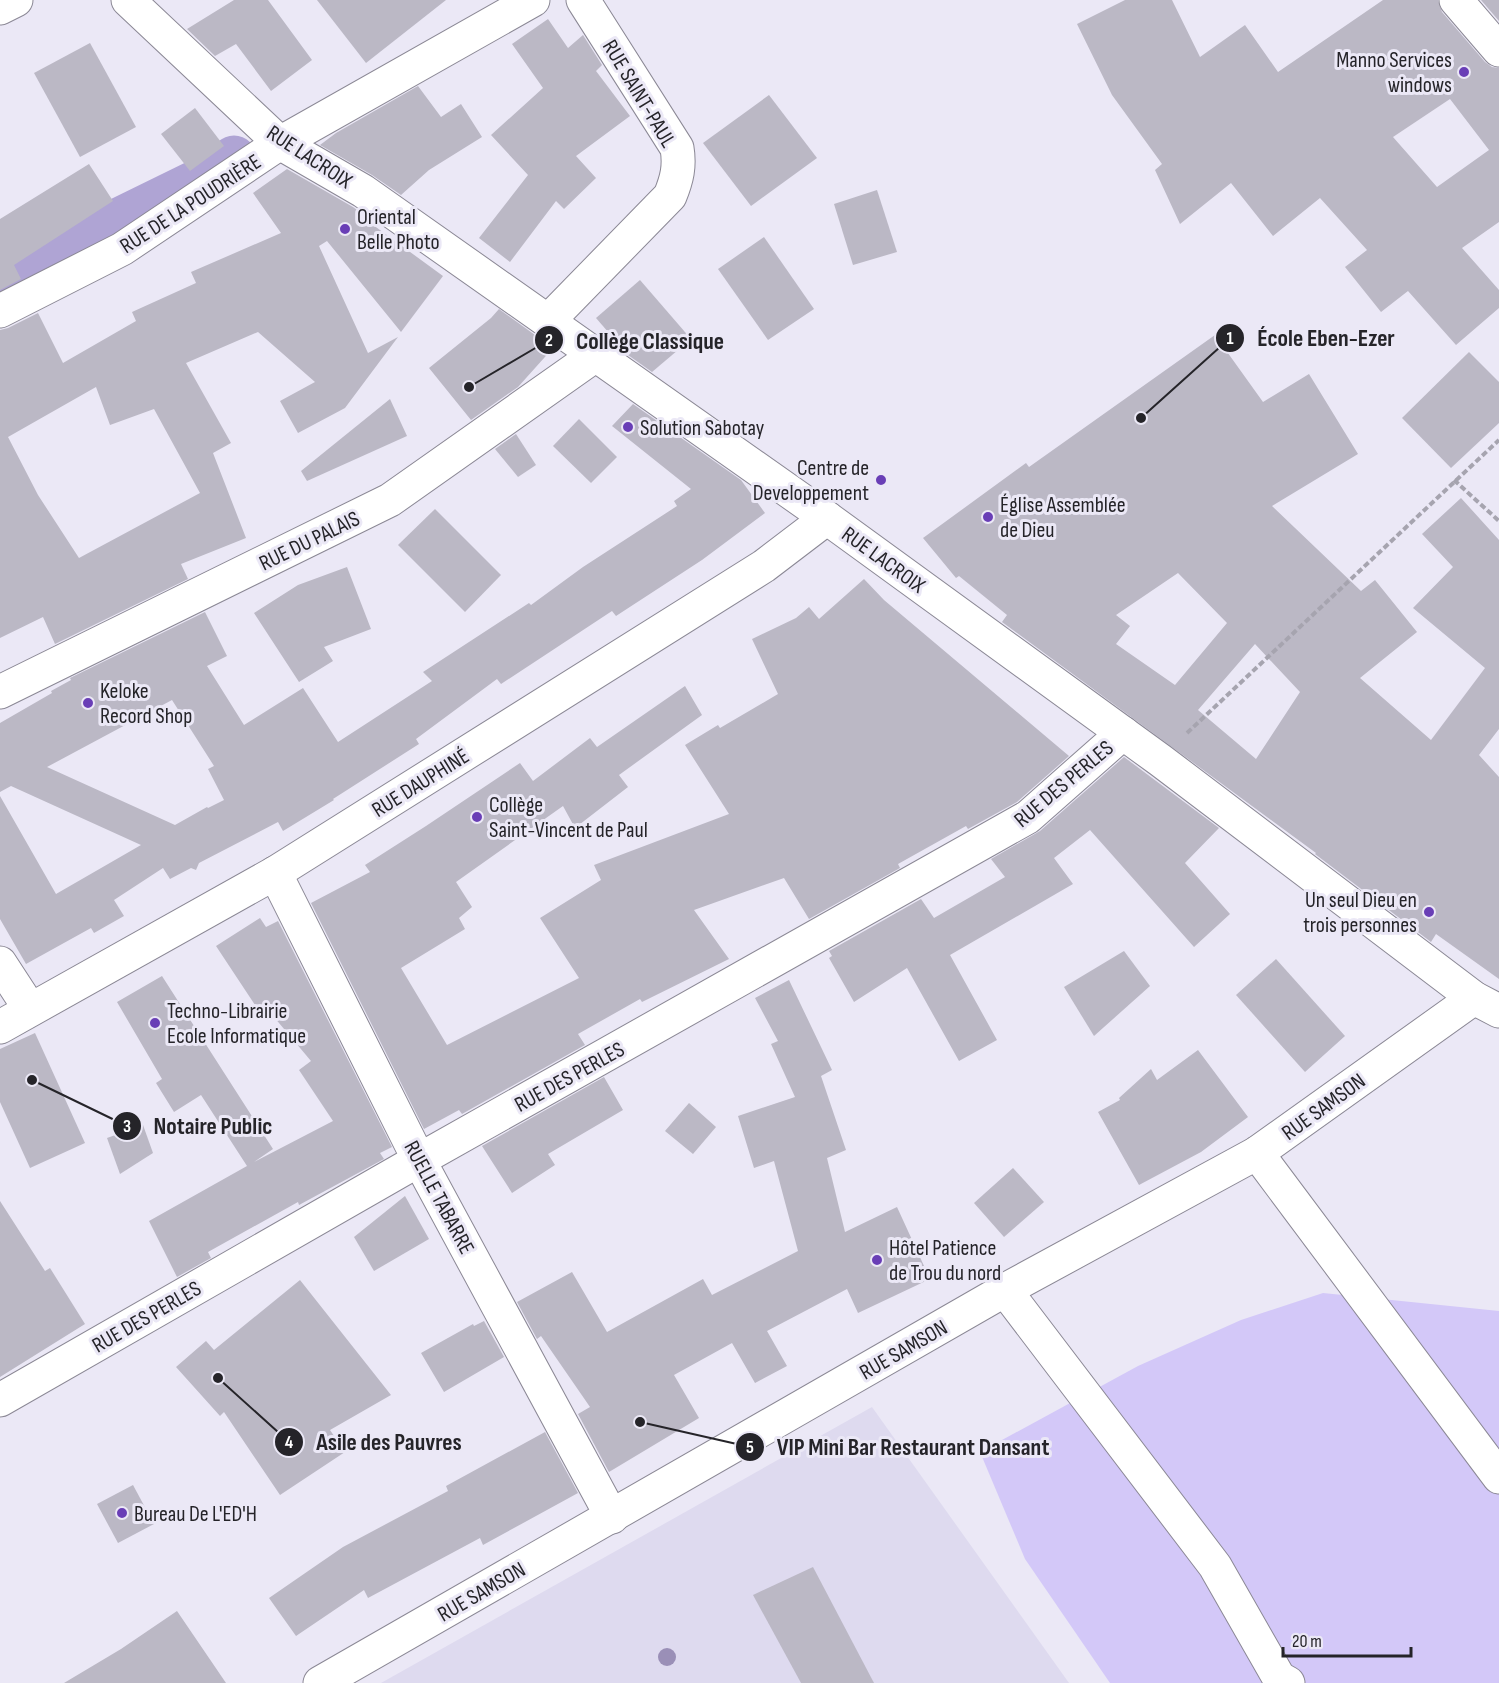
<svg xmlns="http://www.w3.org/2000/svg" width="1499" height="1683" viewBox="0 0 1499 1683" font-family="'Sofia Sans Condensed',sans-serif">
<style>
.built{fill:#dedaef}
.green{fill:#d3c8f8}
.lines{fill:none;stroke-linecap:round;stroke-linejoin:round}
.canal{stroke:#afa4d4;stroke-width:45}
.building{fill:#bbb8c5;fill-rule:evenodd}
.minor-casing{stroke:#8b8895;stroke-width:35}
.path{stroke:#a6a4af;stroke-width:4;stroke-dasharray:6 3;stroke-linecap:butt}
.minor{stroke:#fff;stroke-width:33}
.tree{fill:#9a8fb7}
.poi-dot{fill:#693eb6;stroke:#ebe8f6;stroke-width:2}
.labels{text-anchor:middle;stroke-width:6;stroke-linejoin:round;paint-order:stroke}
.poi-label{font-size:22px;fill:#252429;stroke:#ebe8f6;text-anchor:start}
.street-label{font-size:22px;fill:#252429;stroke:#ebe8f6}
.leader{fill:none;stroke:#252429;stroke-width:2}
.callout-dot{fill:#252429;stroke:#ebe8f6;stroke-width:2}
.mark-label{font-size:18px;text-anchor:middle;font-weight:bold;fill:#fff}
.callout-label{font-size:24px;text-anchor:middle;font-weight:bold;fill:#252429;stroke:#ebe8f6;stroke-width:6;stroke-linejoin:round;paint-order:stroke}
</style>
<rect width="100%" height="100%" fill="#ebe8f6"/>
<path class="built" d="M 872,1407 L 1069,1683 L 381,1683 Z"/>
<path class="green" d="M 1323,1293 L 1499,1311 L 1499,1683 L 1110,1683 L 1025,1559 L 980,1452 L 1138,1366 L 1241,1320 Z"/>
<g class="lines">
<path class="canal" d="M 0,283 L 103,228 L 201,180 L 234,158"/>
</g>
<g class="building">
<path d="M 234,0 L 268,0 L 312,60 L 271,91 L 236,44 L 215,56 L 187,29 Z"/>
<path d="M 317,0 L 446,0 L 366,63 Z"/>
<path d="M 1125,0 L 1172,0 L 1200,57 L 1245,25 L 1278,72 L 1383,0 L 1438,0 L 1442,12 L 1485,62 L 1492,67 L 1499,68 L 1499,222 L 1462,248 L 1499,290 L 1499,308 L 1456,345 L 1408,291 L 1381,312 L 1345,267 L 1367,250 L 1320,198 L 1273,236 L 1231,183 L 1180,224 L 1155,170 L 1162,164 L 1112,95 L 1077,24 ZM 1450,99 L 1489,150 L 1437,187 L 1393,137 Z"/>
<path d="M 1481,0 L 1499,0 L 1499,21 Z"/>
<path d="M 548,19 L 568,48 L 583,35 L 602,65 L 596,71 L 630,116 L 576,156 L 596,178 L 564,209 L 556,201 L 510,262 L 479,238 L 528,175 L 491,135 L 543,88 L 512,44 Z"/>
<path d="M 90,43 L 136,127 L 80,157 L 34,73 Z"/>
<path d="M 418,86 L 441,117 L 461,104 L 482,137 L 429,170 L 401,195 L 372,175 L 320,145 L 336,133 Z"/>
<path d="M 769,95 L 817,158 L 751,206 L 703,143 Z"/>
<path d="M 195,108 L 224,146 L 190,171 L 161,134 Z"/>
<path d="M 89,164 L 113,201 L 14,265 L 21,279 L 0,290 L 0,219 Z"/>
<path d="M 287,169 L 353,207 L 371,220 L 369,222 L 443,276 L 401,332 L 327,241 L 319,246 L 368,353 L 398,337 L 345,408 L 298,433 L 280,401 L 315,382 L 258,332 L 186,363 L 231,443 L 213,453 L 246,538 L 181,564 L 188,579 L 55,644 L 43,617 L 0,638 L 0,330 L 8,328 L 38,313 L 63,363 L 136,321 L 132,312 L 196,283 L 191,272 L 281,233 L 253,193 ZM 96,387 L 110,425 L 154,409 L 200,493 L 79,558 L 38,495 L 8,437 Z"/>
<path d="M 877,190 L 897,252 L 853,265 L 834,204 Z"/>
<path d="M 764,237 L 814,309 L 768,340 L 718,269 Z"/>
<path d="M 640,280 L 691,339 L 652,372 L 628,355 L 596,318 Z"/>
<path d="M 499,309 L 553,348 L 518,387 L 471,420 L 429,368 L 491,318 Z"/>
<path d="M 1215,335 L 1263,402 L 1309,374 L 1358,454 L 1272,506 L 1361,591 L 1375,580 L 1417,632 L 1360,678 L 1431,740 L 1485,668 L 1413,608 L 1453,567 L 1422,534 L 1461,498 L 1499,540 L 1499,729 L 1479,755 L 1499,777 L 1499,979 L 1436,934 L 1431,942 L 1315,854 L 1316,853 L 1002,622 L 1007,615 L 959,576 L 956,578 L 923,538 L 1026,463 L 1029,467 ZM 1178,573 L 1227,623 L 1175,685 L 1116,644 L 1130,626 L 1116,615 ZM 1255,644 L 1300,692 L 1256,759 L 1198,710 Z"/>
<path d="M 1469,352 L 1499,382 L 1499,423 L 1451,468 L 1402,418 Z"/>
<path d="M 390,399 L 407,436 L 307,481 L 301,471 Z"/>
<path d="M 633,404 L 741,480 L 765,513 L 702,560 L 616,616 L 612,611 L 501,684 L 497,679 L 416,739 L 419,744 L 333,799 L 334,800 L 283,831 L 278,822 L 199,863 L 196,870 L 191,868 L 170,879 L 163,868 L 114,900 L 124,916 L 94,933 L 91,928 L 26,964 L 0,919 L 0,796 L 56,894 L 141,845 L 11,786 L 0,792 L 0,723 L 52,693 L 51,691 L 71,680 L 70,678 L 205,612 L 227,656 L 207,666 L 244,725 L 303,688 L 338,742 L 432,681 L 423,672 L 529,603 L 531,605 L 583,567 L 677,506 L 674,501 L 691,489 L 612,426 ZM 172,700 L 214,766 L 208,769 L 224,800 L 208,808 L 207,807 L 175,825 L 47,767 Z"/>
<path d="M 579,419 L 617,457 L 591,483 L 553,446 Z"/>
<path d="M 516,434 L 536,465 L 518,477 L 495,449 Z"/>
<path d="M 435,509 L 501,575 L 465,612 L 398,545 Z"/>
<path d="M 347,567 L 371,629 L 324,647 L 333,661 L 299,682 L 254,613 L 298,585 Z"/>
<path d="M 864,579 L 884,600 L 1069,756 L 1017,802 L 968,829 L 966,826 L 898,864 L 900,868 L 809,919 L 784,878 L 694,910 L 729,959 L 642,1002 L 640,999 L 578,1034 L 585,1045 L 462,1114 L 459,1110 L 424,1129 L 311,903 L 370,872 L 365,865 L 426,826 L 520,763 L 533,781 L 590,738 L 597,747 L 685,686 L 702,715 L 619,775 L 628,787 L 575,828 L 563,806 L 456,882 L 472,907 L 459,918 L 465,929 L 401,968 L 447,1045 L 579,978 L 540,918 L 601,880 L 594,865 L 729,814 L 685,745 L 718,725 L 720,728 L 778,694 L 752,639 L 796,618 L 809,607 L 819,619 Z"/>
<path d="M 1124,757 L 1219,828 L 1185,863 L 1230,914 L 1194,947 L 1090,830 L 1054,858 L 1073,884 L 950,955 L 997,1040 L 959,1061 L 907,968 L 854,1002 L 829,958 L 832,956 L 829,951 L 921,899 L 934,918 L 1005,877 L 991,859 L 1040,831 Z"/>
<path d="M 260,918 L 266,927 L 278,921 L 392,1147 L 380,1153 L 384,1159 L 299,1205 L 298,1202 L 208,1252 L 211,1258 L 177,1277 L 149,1221 L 247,1166 L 201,1095 L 174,1112 L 156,1083 L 162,1079 L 117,1002 L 162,976 L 273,1149 L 254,1162 L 333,1121 L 299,1070 L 311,1061 L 263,1004 L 257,1008 L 216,946 Z"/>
<path d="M 1124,951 L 1150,986 L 1094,1036 L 1064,987 Z"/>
<path d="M 1276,959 L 1345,1036 L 1305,1072 L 1236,995 Z"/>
<path d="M 789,980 L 832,1070 L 821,1076 L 846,1150 L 827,1158 L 845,1232 L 897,1207 L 930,1279 L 858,1313 L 847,1289 L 767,1331 L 787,1366 L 755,1383 L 732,1343 L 674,1375 L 699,1418 L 609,1472 L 578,1414 L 590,1407 L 541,1336 L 537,1339 L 517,1302 L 572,1272 L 607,1332 L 703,1279 L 712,1295 L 798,1251 L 774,1161 L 754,1168 L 738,1116 L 795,1097 L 771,1044 L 778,1041 L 755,998 Z"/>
<path d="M 35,1033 L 85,1143 L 30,1168 L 0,1102 L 0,1049 Z"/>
<path d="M 1198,1050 L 1248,1117 L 1201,1152 L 1139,1185 L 1098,1112 L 1120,1100 L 1119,1098 L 1151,1069 L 1157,1080 Z"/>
<path d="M 604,1077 L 623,1110 L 548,1154 L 555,1165 L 512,1193 L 482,1146 Z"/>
<path d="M 689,1103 L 716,1127 L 693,1154 L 665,1131 Z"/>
<path d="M 143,1125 L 153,1153 L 120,1174 L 107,1138 Z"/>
<path d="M 1013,1168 L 1044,1202 L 1004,1237 L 974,1203 Z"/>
<path d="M 405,1196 L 429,1239 L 374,1271 L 354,1237 Z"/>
<path d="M 0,1201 L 45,1271 L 50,1268 L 85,1324 L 0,1377 Z"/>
<path d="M 300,1280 L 391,1395 L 330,1430 L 345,1452 L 280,1495 L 224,1412 L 220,1416 L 176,1367 L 206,1341 L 214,1350 Z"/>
<path d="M 484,1321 L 504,1357 L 444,1392 L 421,1353 L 473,1324 L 474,1326 Z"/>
<path d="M 545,1432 L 578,1493 L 483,1545 L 480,1538 L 368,1598 L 364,1590 L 296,1636 L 269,1598 L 343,1547 L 448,1491 L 446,1486 Z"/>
<path d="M 133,1485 L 154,1524 L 118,1543 L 97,1504 Z"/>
<path d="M 813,1567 L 874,1683 L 801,1683 L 753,1595 Z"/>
<path d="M 177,1611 L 226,1683 L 64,1683 L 121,1649 Z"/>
</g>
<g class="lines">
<g class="minor-casing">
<g id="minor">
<path d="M 128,0 L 280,143 L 363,191 L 827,518 L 1160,760 L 1474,998 L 1499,1011"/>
<path d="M 1456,0 L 1499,50"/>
<path d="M 0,8 L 16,0"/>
<path d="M 0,311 L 122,249 L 280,143 L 533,0"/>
<path d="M 549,320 L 670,196 C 677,179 680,166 677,148 L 583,0"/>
<path d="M 0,692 L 390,500 L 597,354"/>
<path d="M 275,873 L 419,1160 L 612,1517"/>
<path d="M 0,963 L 30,1009"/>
<path d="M 0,1027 L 275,873 L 764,566 L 827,518"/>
<path d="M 1257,1153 L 1499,1477"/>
<path d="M 1005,1290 L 1215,1566 L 1279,1678 L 1288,1683"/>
<path d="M 0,1400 L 419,1160 L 1028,817 L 1123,733"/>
<path d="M 320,1683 L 1005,1290 L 1257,1153 L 1474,998"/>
</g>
</g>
<g class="path">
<path d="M 1454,480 L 1499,521"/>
<path d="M 1187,733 L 1499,440"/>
</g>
<use href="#minor" class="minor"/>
</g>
<circle class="tree" cx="667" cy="1657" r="9"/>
<g class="poi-dot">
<circle cx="1464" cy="72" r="6"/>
<circle cx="345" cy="229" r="6"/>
<circle cx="628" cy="427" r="6"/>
<circle cx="881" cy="480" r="6"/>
<circle cx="988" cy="517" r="6"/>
<circle cx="88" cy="703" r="6"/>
<circle cx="477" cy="817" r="6"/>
<circle cx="1429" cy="912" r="6"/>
<circle cx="155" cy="1023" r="6"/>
<circle cx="877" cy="1260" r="6"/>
<circle cx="122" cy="1513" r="6"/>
</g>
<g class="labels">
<g class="poi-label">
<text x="1452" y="67" text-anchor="end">Manno Services<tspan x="1452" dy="25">windows</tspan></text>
<text x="357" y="224">Oriental<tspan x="357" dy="25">Belle Photo</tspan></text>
<text x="640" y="435">Solution Sabotay</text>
<text x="869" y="475" text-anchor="end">Centre de<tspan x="869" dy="25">Developpement</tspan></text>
<text x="1000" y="512">Église Assemblée<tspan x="1000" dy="25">de Dieu</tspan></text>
<text x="100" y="698">Keloke<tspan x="100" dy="25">Record Shop</tspan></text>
<text x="489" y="812">Collège<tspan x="489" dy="25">Saint-Vincent de Paul</tspan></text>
<text x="1417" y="907" text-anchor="end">Un seul Dieu en<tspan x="1417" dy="25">trois personnes</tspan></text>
<text x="167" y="1018">Techno-Librairie<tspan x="167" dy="25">Ecole Informatique</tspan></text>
<text x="889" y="1255">Hôtel Patience<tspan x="889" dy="25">de Trou du nord</tspan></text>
<text x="134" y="1521">Bureau De L'ED'H</text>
</g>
<g class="street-label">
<text transform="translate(640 93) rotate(59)" y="8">RUE SAINT-PAUL</text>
<text transform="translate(310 156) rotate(33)" y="8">RUE LACROIX</text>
<text transform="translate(190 203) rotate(-33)" y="8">RUE DE LA POUDRIÈRE</text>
<text transform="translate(309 540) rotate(-26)" y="8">RUE DU PALAIS</text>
<text transform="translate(884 559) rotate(36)" y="8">RUE LACROIX</text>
<text transform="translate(420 782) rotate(-32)" y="8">RUE DAUPHINÉ</text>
<text transform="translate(1063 783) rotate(-40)" y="8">RUE DES PERLES</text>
<text transform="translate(569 1076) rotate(-29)" y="8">RUE DES PERLES</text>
<text transform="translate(1323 1106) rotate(-36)" y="8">RUE SAMSON</text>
<text transform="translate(440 1197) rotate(62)" y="8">RUELLE TABARRE</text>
<text transform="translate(146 1316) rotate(-30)" y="8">RUE DES PERLES</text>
<text transform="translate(903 1349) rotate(-30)" y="8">RUE SAMSON</text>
<text transform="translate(481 1591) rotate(-30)" y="8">RUE SAMSON</text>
</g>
</g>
<path class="leader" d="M1141 418L1230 338M469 387L549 340M32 1080L127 1126M218 1378L289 1442M640 1422L750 1447"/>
<g class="callout-dot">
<circle cx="1141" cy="418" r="6"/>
<circle cx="469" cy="387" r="6"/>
<circle cx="32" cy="1080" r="6"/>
<circle cx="218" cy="1378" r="6"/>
<circle cx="640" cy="1422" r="6"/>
<circle cx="1230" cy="338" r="15"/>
<circle cx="549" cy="340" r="15"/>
<circle cx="127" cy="1126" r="15"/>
<circle cx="289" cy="1442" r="15"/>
<circle cx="750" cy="1447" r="15"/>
</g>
<g class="mark-label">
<text x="1230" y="344">1</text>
<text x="549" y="346">2</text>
<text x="127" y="1132">3</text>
<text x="289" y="1448">4</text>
<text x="750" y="1453">5</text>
</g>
<g class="callout-label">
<text x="1326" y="346">École Eben-Ezer</text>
<text x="650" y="349">Collège Classique</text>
<text x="213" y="1134">Notaire Public</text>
<text x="389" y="1450">Asile des Pauvres</text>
<text x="913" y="1455">VIP Mini Bar Restaurant Dansant</text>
</g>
<path d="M1283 1647v9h128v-9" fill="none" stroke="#252429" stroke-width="3"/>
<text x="1292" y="1647" font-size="18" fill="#252429" stroke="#ebe8f6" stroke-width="4.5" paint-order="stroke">20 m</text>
</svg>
